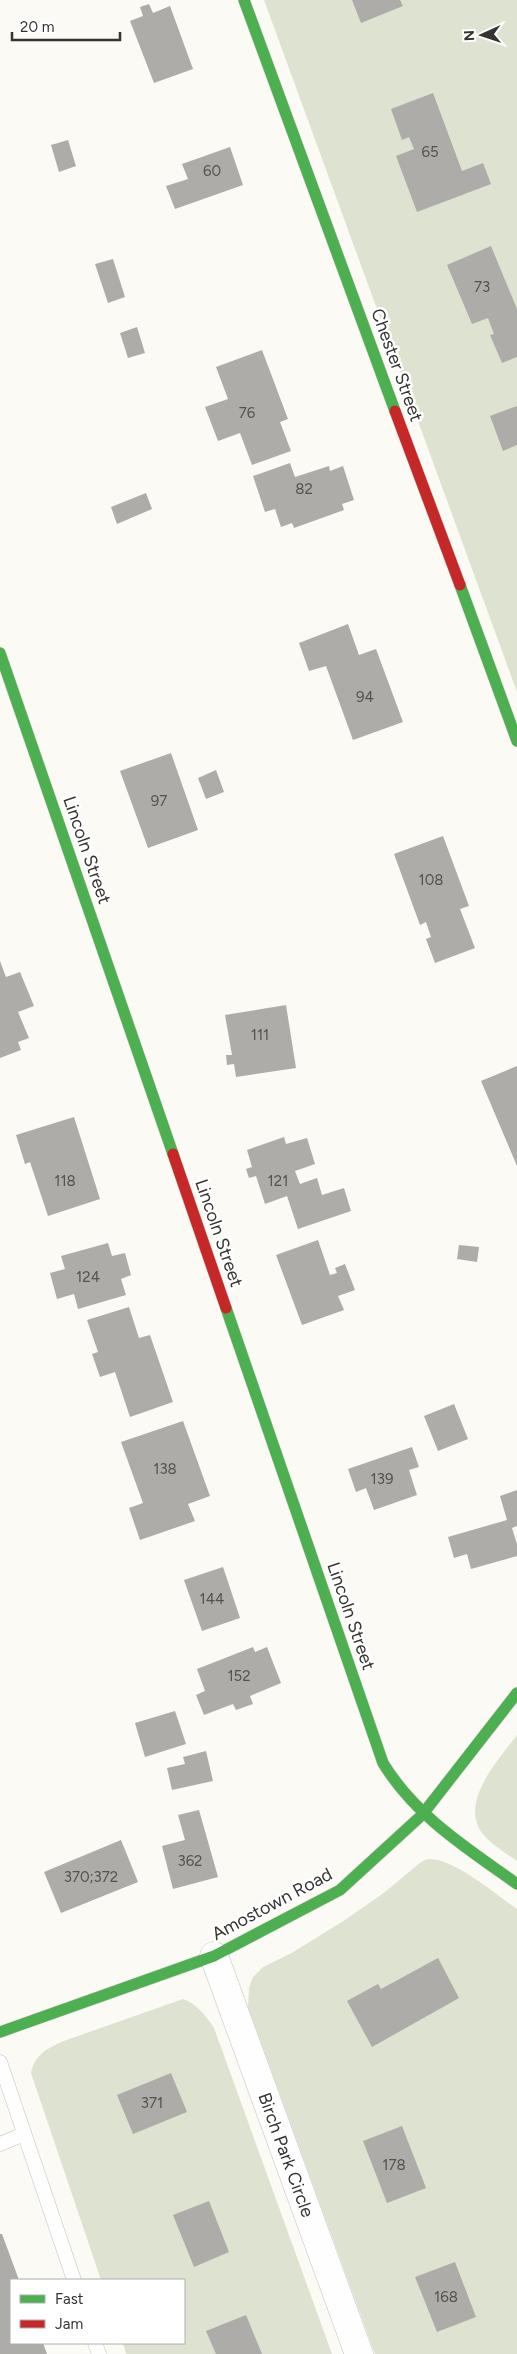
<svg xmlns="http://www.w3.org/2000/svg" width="517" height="2354" viewBox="0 0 517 2354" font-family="Figtree,sans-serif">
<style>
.green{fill:#dee2d0}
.building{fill:#adaca9}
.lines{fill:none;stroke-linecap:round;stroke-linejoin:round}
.lane-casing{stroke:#c3c2bf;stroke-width:15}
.street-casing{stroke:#c3c2bf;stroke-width:29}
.fast-casing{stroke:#c3c2bf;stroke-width:12}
.jam-casing{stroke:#c3c2bf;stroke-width:12}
.lane{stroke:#fefefe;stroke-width:14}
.street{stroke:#fefefe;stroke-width:28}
.fast{stroke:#4caf50;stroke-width:11}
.jam{stroke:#c62828;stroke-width:11}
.labels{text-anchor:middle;stroke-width:5;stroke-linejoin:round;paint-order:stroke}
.number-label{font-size:15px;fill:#53524f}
.street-label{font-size:18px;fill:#353431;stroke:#fff}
</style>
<rect width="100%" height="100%" fill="#fbfaf5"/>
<g class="green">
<path d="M 264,0 L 517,0 L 517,692 Z"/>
<path d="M 517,1735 L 517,1861 C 506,1853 492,1845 483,1834 C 458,1803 499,1759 517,1735 Z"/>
<path d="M 428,1859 C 454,1858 495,1894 517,1909 L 517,2354 L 375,2354 L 248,2007 L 249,1988 L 253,1977 L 263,1967 L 290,1954 L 345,1920 L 385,1892 L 421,1862 Z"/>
<path d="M 183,1999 C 196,2003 207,2017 214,2028 L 332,2354 L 126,2354 L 123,2343 L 184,2343 L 184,2280 L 101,2280 L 31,2073 C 35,2055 45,2050 61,2042 Z"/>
</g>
<g class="building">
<path d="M 352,0 L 400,0 L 403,6 L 361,23 Z"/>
<path d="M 149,4 L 153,13 L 170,6 L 193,69 L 154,83 L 130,21 L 143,16 L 140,7 Z"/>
<path d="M 433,93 L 462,171 L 483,163 L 491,184 L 417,212 L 396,156 L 414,149 L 409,137 L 402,140 L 391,109 Z"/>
<path d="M 68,140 L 76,166 L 59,172 L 51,145 Z"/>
<path d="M 230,147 L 243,185 L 175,209 L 166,186 L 188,179 L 182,164 Z"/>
<path d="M 491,246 L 517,309 L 517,357 L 502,363 L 490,335 L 494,334 L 488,318 L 472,324 L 447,265 Z"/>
<path d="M 113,259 L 125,297 L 108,303 L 95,264 Z"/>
<path d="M 137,327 L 145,353 L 128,358 L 120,333 Z"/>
<path d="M 262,350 L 288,419 L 280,422 L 291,451 L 252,465 L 240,433 L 218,441 L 205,407 L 228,399 L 216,367 Z"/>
<path d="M 517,406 L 517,445 L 503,451 L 490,416 Z"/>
<path d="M 290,463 L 295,477 L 329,466 L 330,471 L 343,466 L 354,500 L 342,504 L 344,510 L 294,528 L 292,523 L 281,527 L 275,509 L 265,512 L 253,476 Z"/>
<path d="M 146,493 L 152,509 L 117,524 L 111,507 Z"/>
<path d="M 348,624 L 359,655 L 376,649 L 403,722 L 353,740 L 326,666 L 309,671 L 299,643 Z"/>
<path d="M 171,753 L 198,830 L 148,848 L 120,771 Z"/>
<path d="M 216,770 L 224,792 L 206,799 L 198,778 Z"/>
<path d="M 443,836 L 469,906 L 460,909 L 475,948 L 435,963 L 426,939 L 431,937 L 426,922 L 420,925 L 394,854 Z"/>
<path d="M 0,961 L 6,977 L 20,972 L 34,1006 L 18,1012 L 29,1038 L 18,1042 L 21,1050 L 0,1058 Z"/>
<path d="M 286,1005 L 296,1068 L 236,1077 L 234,1064 L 227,1065 L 226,1055 L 232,1055 L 225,1015 Z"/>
<path d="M 517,1066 L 517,1166 L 481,1081 Z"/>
<path d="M 74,1117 L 100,1199 L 48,1216 L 30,1162 L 25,1164 L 16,1135 Z"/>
<path d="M 284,1137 L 286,1144 L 307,1138 L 315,1164 L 295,1171 L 300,1184 L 317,1178 L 322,1195 L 344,1188 L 351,1211 L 298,1229 L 287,1196 L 265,1204 L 256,1176 L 249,1178 L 246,1169 L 252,1167 L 247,1150 Z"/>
<path d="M 318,1240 L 330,1275 L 337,1273 L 335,1268 L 345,1264 L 355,1290 L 338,1296 L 344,1310 L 302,1325 L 276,1255 Z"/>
<path d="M 108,1243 L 112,1256 L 125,1253 L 131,1275 L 121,1279 L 126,1295 L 78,1309 L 74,1294 L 57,1299 L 50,1273 L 65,1269 L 61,1256 Z"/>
<path d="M 459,1245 L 479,1247 L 477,1262 L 457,1259 Z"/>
<path d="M 129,1307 L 139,1338 L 150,1335 L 173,1402 L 130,1417 L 115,1372 L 100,1377 L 92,1354 L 98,1352 L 87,1320 Z"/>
<path d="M 454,1404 L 468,1439 L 438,1451 L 424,1416 Z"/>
<path d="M 183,1421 L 210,1496 L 188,1504 L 195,1521 L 140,1540 L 129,1508 L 143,1503 L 121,1442 Z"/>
<path d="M 412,1447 L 419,1467 L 409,1470 L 417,1495 L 374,1510 L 366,1488 L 356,1492 L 348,1469 Z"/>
<path d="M 517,1490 L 517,1526 L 512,1528 L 517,1544 L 517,1556 L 471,1569 L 467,1554 L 454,1558 L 448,1537 L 507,1520 L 500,1496 Z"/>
<path d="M 223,1567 L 240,1618 L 202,1631 L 184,1580 Z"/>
<path d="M 253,1647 L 255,1652 L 267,1647 L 281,1683 L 250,1696 L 253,1704 L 236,1710 L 233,1704 L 204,1715 L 196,1695 L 205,1691 L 197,1669 Z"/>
<path d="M 175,1711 L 186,1744 L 145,1757 L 135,1723 Z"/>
<path d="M 206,1751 L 213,1781 L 172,1790 L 167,1768 L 185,1764 L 183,1757 Z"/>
<path d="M 199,1810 L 218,1877 L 173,1889 L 162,1846 L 185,1840 L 178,1815 Z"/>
<path d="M 121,1840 L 138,1882 L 61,1913 L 44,1872 Z"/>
<path d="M 438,1958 L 459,1998 L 372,2047 L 347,2001 L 378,1984 L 381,1989 Z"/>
<path d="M 171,2073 L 187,2112 L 133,2134 L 117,2095 Z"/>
<path d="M 402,2126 L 426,2188 L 387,2203 L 363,2141 Z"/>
<path d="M 209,2201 L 229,2252 L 194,2267 L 173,2215 Z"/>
<path d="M 0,2234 L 2,2234 L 19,2280 L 11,2280 L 11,2343 L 43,2343 L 47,2354 L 0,2354 Z"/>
<path d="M 455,2262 L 476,2317 L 437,2332 L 415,2277 Z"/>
<path d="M 246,2315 L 262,2354 L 216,2354 L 206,2331 Z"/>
</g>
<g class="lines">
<g class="lane-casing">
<g id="lane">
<path d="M 0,2062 L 74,2280"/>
<path d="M 0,2144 L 24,2134"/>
<path d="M 95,2343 L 99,2354"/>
</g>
</g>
<g class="street-casing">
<path id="street" d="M 214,1956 L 359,2354"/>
</g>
<g class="fast-casing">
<g id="fast">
<path d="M 244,0 L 395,411"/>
<path d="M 460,585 L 517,741"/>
<path d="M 0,653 L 173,1154"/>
<path d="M 226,1308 L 383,1763 C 416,1817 467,1848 517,1884"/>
<path d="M 0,2032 L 214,1956 L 340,1890 L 422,1815 L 517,1693"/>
</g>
</g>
<g class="jam-casing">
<g id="jam">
<path d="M 395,411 L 460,585"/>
<path d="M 173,1154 L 226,1308"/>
</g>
</g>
<use href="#lane" class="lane"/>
<use href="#street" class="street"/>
<use href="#fast" class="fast"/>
<use href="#jam" class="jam"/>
</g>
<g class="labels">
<g class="number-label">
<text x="430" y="157">65</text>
<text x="212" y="176">60</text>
<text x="482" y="292">73</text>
<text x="247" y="418">76</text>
<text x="304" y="494">82</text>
<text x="365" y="702">94</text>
<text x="159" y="806">97</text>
<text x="431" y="885">108</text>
<text x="260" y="1040">111</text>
<text x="65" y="1186">118</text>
<text x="278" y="1186">121</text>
<text x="88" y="1282">124</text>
<text x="165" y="1474">138</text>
<text x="382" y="1484">139</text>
<text x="212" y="1604">144</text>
<text x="239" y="1681">152</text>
<text x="190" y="1866">362</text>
<text x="91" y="1882">370;372</text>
<text x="152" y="2108">371</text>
<text x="394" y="2170">178</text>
<text x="446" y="2302">168</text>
</g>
<g class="street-label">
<text transform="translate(397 365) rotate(70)" y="6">Chester Street</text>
<text transform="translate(87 850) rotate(71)" y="6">Lincoln Street</text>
<text transform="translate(219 1233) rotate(71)" y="6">Lincoln Street</text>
<text transform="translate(351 1616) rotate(71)" y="6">Lincoln Street</text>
<text transform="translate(272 1904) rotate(-28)" y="6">Amostown Road</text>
<text transform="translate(286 2155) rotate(70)" y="6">Birch Park Circle</text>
</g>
</g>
<rect x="10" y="2279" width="175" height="65" fill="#ffffff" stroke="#aeaead"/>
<rect x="20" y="2295" width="25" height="8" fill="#4caf50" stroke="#aeaead"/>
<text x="55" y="2304" font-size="15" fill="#353431">Fast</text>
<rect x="20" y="2320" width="25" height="8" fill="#c62828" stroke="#aeaead"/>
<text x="55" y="2329" font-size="15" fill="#353431">Jam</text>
<g transform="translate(482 35) rotate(267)" stroke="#ffffff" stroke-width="4" paint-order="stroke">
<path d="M0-4L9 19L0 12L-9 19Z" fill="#353431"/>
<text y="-8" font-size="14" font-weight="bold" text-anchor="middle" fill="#353431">N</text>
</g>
<path d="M12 32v8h108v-8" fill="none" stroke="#353431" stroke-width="2.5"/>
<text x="20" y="32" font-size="15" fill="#353431" stroke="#ffffff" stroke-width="4" paint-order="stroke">20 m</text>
</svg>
